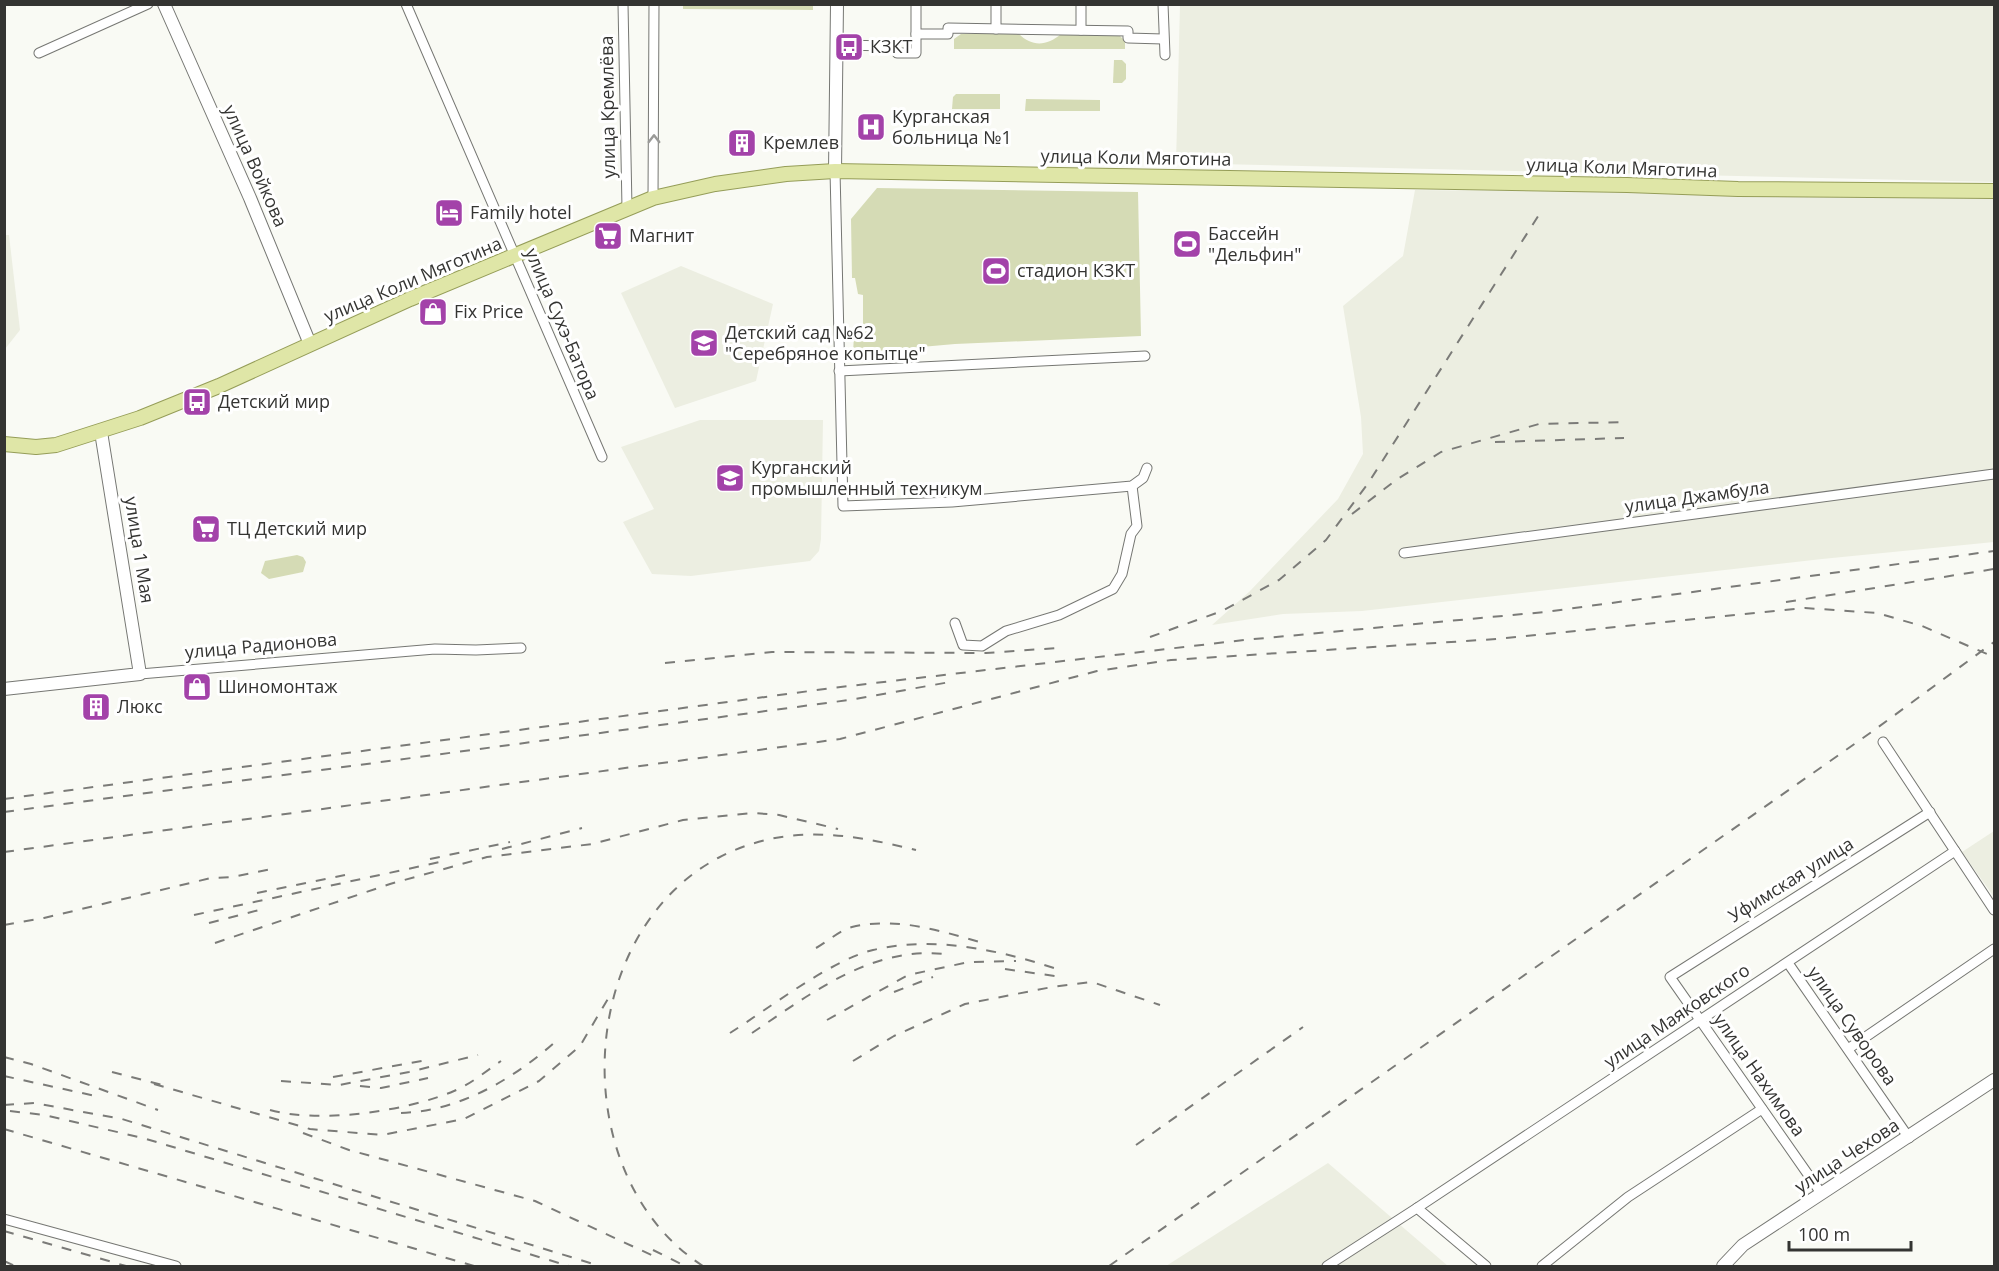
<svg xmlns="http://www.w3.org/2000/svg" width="1999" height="1271" viewBox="0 0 1999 1271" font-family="'Open Sans',sans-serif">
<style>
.built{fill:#eceee1}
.green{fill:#d5dbb5}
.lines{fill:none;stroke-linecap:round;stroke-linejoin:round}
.street-casing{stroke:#767773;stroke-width:11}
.secondary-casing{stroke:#767773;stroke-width:14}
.primary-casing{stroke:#959d58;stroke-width:16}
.street{stroke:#fff;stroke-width:9}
.secondary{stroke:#fff;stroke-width:12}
.primary{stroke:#dfe6a7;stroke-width:14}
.rail{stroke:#7b7b78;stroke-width:2;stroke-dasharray:10 10;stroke-linecap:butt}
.oneway{stroke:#9a9a98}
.labels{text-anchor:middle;stroke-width:6;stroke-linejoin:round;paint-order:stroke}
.poi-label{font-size:18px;fill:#343432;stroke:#fff;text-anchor:start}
.street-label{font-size:18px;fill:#343432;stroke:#fff}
</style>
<rect width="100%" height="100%" fill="#f9faf4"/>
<g class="built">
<path d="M 1180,5 L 1994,5 L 1994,182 L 1176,163 Z"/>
<path d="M 1415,190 L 1994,197 L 1994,542 L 1822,559 L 1362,611 L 1283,614 L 1212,625 L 1249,592 L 1338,499 L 1363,454 L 1361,417 L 1343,306 L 1403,256 Z"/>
<path d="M 5,235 L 9,235 L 20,330 L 5,349 Z"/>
<path d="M 681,266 L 773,304 L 756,381 L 675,408 L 621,293 Z"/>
<path d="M 700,420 L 823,420 L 821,539 L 819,551 L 810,561 L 691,576 L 652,574 L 623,522 L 654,509 L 621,447 Z"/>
<path d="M 1994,831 L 1994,897 L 1962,852 Z"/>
<path d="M 1328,1163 L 1448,1266 L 1166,1266 Z"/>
</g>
<g class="green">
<path d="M 683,5 L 813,4 L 813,10 L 683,9 Z"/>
<path d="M 961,34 L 1019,34 C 1032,47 1047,46 1061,34 L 1118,34 L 1125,41 L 1125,49 L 954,49 L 954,39 Z"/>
<path d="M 1114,60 L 1122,60 L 1126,64 L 1126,79 L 1122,83 L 1113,83 Z"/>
<path d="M 956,94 L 1000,94 L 1000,109 L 952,109 L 953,97 Z"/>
<path d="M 1026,99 L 1100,100 L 1100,111 L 1025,111 Z"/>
<path d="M 877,188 L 1138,192 L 1141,336 L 955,344 L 853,353 L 854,335 L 863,335 L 863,295 L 858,294 L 855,278 L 852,278 L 851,219 Z"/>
<path d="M 297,555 L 303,557 L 306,562 L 303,572 L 269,579 L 261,573 L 265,561 Z"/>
</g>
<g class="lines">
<g class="street-casing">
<g id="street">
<path d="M 406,4 L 602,457"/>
<path d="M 623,4 L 627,208"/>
<path d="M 1163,4 L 1165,55"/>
<path d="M 996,29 L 996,4"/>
<path d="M 1081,30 L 1081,4"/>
<path d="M 916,34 L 948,34 L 948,28 L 1128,31 L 1128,38 L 1163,39"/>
<path d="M 837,45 L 893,46 L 897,53 L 916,53 L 916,4"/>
<path d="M 39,53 L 148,4"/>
<path d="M 835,171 L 843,506 L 952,502 L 1132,486 L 1143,478 L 1147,468"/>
<path d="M 653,198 L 654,4"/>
<path d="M 839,371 L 1145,356"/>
<path d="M 1404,553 L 1994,474"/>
<path d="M 955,623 L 963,645 L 982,646 L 1006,631 L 1059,615 L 1113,589 L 1122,574 L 1131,534 L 1137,526 L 1132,486"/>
<path d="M 140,674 L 435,649 L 476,650 L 521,648"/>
<path d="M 1883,742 L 1994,910"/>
<path d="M 1788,963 L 1909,1138"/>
<path d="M 1848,1049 L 1994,949"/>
<path d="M 1821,1193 L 1670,977 L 1930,812"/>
<path d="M 1417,1208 L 1955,851"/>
<path d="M 4,1219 L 176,1266"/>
<path d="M 1327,1266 L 1417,1208 L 1486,1266"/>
<path d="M 1542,1266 L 1628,1197 L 1762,1109"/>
</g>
</g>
<g class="secondary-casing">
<g id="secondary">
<path d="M 164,4 L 250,198 L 310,344"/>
<path d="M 835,171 L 837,4"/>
<path d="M 4,689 L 140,674 L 101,432"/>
<path d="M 1723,1266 L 1743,1245 L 1994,1080"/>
</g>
</g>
<g class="primary-casing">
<path id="primary" d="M 4,444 L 36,447 L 56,445 L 140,418 L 219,386 L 410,299 L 653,198 L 715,184 L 786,174 L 835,171 L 1627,185 L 1738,189 L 1994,191"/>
</g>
<use href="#street" class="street"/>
<use href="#secondary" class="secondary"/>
<use href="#primary" class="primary"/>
<g class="rail">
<path d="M 1495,442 L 1624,438"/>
<path d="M 1352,514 L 1396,480 L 1441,452 L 1539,424 L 1626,422"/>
<path d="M 1786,602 L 1994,569"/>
<path d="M 1150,637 L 1222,611 L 1279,580 L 1326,540 L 1369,482 L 1542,210"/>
<path d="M 665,663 L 772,652 L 986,653 L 1057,648"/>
<path d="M 4,799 L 832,688 L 1244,640 L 1545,612 L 1994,551"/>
<path d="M 4,812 L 849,700 L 950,682"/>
<path d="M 502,849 L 582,828"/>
<path d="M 4,852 L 840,739 L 1097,671 L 1171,660 L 1497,639 L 1805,608 L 1877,613 L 1922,626 L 1994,657"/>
<path d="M 430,859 L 510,842"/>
<path d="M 257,893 L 345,875"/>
<path d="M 194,915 L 440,862"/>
<path d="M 209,923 L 259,910"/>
<path d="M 4,925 L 44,918 L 211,878 L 233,877 L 276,868"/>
<path d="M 215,943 L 390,884 L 487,857 L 592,844 L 683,820 L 753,813 L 779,815 L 838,829"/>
<path d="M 816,948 C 827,942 840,930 852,927 C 899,916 943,932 987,944"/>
<path d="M 1005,969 L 1055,976"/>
<path d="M 894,992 L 933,977"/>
<path d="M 827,1020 L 908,975 L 969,962 L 1016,961"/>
<path d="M 730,1033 C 768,1009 831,960 873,950 C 936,935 1004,951 1063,971"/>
<path d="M 752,1033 C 809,995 871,946 944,954"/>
<path d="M 4,1057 L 31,1064 L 158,1110"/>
<path d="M 853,1061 L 894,1036 L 965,1004 L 1052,987 L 1092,982 L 1160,1005"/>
<path d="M 112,1072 L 162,1085"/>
<path d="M 4,1076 L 100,1097"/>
<path d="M 333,1077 L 427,1060"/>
<path d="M 281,1081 L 339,1085 L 409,1072 L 478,1055"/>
<path d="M 154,1084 L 310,1129 L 382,1135 L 464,1119 L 539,1081 L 580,1046 L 609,997"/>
<path d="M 360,1086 L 381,1088 L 428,1078"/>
<path d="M 4,1105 L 34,1103 L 122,1119 L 600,1266"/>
<path d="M 270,1110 C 320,1124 407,1111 454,1091 C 471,1084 486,1071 501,1061"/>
<path d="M 10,1111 L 44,1115 L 143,1138 L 569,1266"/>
<path d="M 401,1113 C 459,1111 512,1080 555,1042"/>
<path d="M 4,1129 L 474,1266"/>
<path d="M 303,1133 L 349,1150 L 535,1201 L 660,1259"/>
<path d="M 1136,1145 L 1303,1027"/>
<path d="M 4,1231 L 126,1266"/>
<path d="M 653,1250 L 685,1266"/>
<path d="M 4,1261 L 15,1266"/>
<path d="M 703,1266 C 566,1178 573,936 718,858 C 785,823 847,833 916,850"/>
<path d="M 1109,1266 L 1873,731 L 1994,642"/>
</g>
</g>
<defs><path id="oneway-chevron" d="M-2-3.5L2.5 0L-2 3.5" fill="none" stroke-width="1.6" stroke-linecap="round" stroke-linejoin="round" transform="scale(1.5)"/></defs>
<use class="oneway" href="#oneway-chevron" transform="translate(654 139) rotate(-90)"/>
<defs>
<g id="bus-square" transform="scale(1.5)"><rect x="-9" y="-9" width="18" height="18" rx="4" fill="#a342a9" stroke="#fff"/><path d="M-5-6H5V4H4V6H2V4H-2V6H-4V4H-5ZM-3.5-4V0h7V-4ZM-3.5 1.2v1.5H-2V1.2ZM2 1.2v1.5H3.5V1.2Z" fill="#fff"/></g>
<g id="hospital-square" transform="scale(1.5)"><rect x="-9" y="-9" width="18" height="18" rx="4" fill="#a342a9" stroke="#fff"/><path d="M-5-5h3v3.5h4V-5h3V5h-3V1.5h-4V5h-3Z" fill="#fff"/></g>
<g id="building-square" transform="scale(1.5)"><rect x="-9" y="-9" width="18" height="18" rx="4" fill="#a342a9" stroke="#fff"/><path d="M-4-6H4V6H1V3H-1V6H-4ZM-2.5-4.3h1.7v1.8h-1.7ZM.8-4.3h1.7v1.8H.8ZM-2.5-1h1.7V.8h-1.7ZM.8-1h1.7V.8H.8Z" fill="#fff"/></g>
<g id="hotel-square" transform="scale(1.5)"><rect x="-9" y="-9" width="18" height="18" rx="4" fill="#a342a9" stroke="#fff"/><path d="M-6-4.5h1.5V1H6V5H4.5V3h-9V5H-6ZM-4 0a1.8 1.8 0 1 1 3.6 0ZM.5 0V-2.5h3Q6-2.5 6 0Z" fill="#fff"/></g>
<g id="supermarket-square" transform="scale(1.5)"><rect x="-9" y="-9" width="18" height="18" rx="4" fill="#a342a9" stroke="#fff"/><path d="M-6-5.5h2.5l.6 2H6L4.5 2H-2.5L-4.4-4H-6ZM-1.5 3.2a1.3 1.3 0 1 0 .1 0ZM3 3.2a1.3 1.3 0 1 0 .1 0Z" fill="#fff"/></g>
<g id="stadium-square" transform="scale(1.5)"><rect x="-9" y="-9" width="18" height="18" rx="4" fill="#a342a9" stroke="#fff"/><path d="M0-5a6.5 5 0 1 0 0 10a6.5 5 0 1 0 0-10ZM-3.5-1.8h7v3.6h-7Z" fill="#fff"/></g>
<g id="shop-square" transform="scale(1.5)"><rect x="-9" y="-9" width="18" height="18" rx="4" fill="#a342a9" stroke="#fff"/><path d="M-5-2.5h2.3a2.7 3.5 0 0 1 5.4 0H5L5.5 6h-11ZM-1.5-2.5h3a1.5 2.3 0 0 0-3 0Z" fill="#fff"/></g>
<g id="school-square" transform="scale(1.5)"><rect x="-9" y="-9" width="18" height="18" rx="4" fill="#a342a9" stroke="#fff"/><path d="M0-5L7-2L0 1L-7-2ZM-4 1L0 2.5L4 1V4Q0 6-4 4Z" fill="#fff"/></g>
<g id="university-square" transform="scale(1.5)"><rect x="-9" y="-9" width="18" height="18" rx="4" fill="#a342a9" stroke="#fff"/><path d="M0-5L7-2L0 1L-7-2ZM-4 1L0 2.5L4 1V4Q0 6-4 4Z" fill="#fff"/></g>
</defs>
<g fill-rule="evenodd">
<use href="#bus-square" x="849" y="47"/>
<use href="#hospital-square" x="871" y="127"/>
<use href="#building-square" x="742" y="143"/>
<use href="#hotel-square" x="449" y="213"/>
<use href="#supermarket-square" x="608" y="236"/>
<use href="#stadium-square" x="1187" y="244"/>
<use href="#stadium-square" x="996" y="271"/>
<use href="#shop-square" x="433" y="312"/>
<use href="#school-square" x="704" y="343"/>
<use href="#bus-square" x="197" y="402"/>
<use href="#university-square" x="730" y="478"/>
<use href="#supermarket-square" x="206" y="529"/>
<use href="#shop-square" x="197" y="687"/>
<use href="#building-square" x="96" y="707"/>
</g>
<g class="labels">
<g class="poi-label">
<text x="870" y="53">КЗКТ</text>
<text x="892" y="123">Курганская<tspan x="892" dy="21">больница №1</tspan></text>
<text x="763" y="149">Кремлев</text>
<text x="470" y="219">Family hotel</text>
<text x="1208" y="240">Бассейн<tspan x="1208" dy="21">"Дельфин"</tspan></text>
<text x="629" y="242">Магнит</text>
<text x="1017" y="277">стадион КЗКТ</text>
<text x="454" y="318">Fix Price</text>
<text x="725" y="339">Детский сад №62<tspan x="725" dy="21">"Серебряное копытце"</tspan></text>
<text x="218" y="408">Детский мир</text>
<text x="751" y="474">Курганский<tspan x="751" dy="21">промышленный техникум</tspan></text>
<text x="227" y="535">ТЦ Детский мир</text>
<text x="218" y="693">Шиномонтаж</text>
<text x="117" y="713">Люкс</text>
</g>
<g class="street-label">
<text transform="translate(608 107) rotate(-91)" y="6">улица Кремлёва</text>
<text transform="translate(1136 158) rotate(1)" y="6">улица Коли Мяготина</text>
<text transform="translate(255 166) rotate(66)" y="6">улица Войкова</text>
<text transform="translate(1622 168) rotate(2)" y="6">улица Коли Мяготина</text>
<text transform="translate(413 280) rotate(-23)" y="6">улица Коли Мяготина</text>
<text transform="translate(562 324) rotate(67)" y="6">улица Сухэ-Батора</text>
<text transform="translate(1697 497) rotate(-8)" y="6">улица Джамбула</text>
<text transform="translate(139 550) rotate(81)" y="6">улица 1 Мая</text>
<text transform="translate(261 646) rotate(-5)" y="6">улица Радионова</text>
<text transform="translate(1791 880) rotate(-32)" y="6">Уфимская улица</text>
<text transform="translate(1677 1016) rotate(-34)" y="6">улица Маяковского</text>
<text transform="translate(1852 1026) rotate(55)" y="6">улица Суворова</text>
<text transform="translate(1759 1075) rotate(55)" y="6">улица Нахимова</text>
<text transform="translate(1847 1156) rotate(-33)" y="6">улица Чехова</text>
</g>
</g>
<rect width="1999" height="1271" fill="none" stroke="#343432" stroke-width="12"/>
<path d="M1789 1241v9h122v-9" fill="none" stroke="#343432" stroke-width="3"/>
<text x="1798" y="1241" font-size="18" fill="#343432" stroke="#ffffff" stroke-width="4.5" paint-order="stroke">100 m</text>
</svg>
